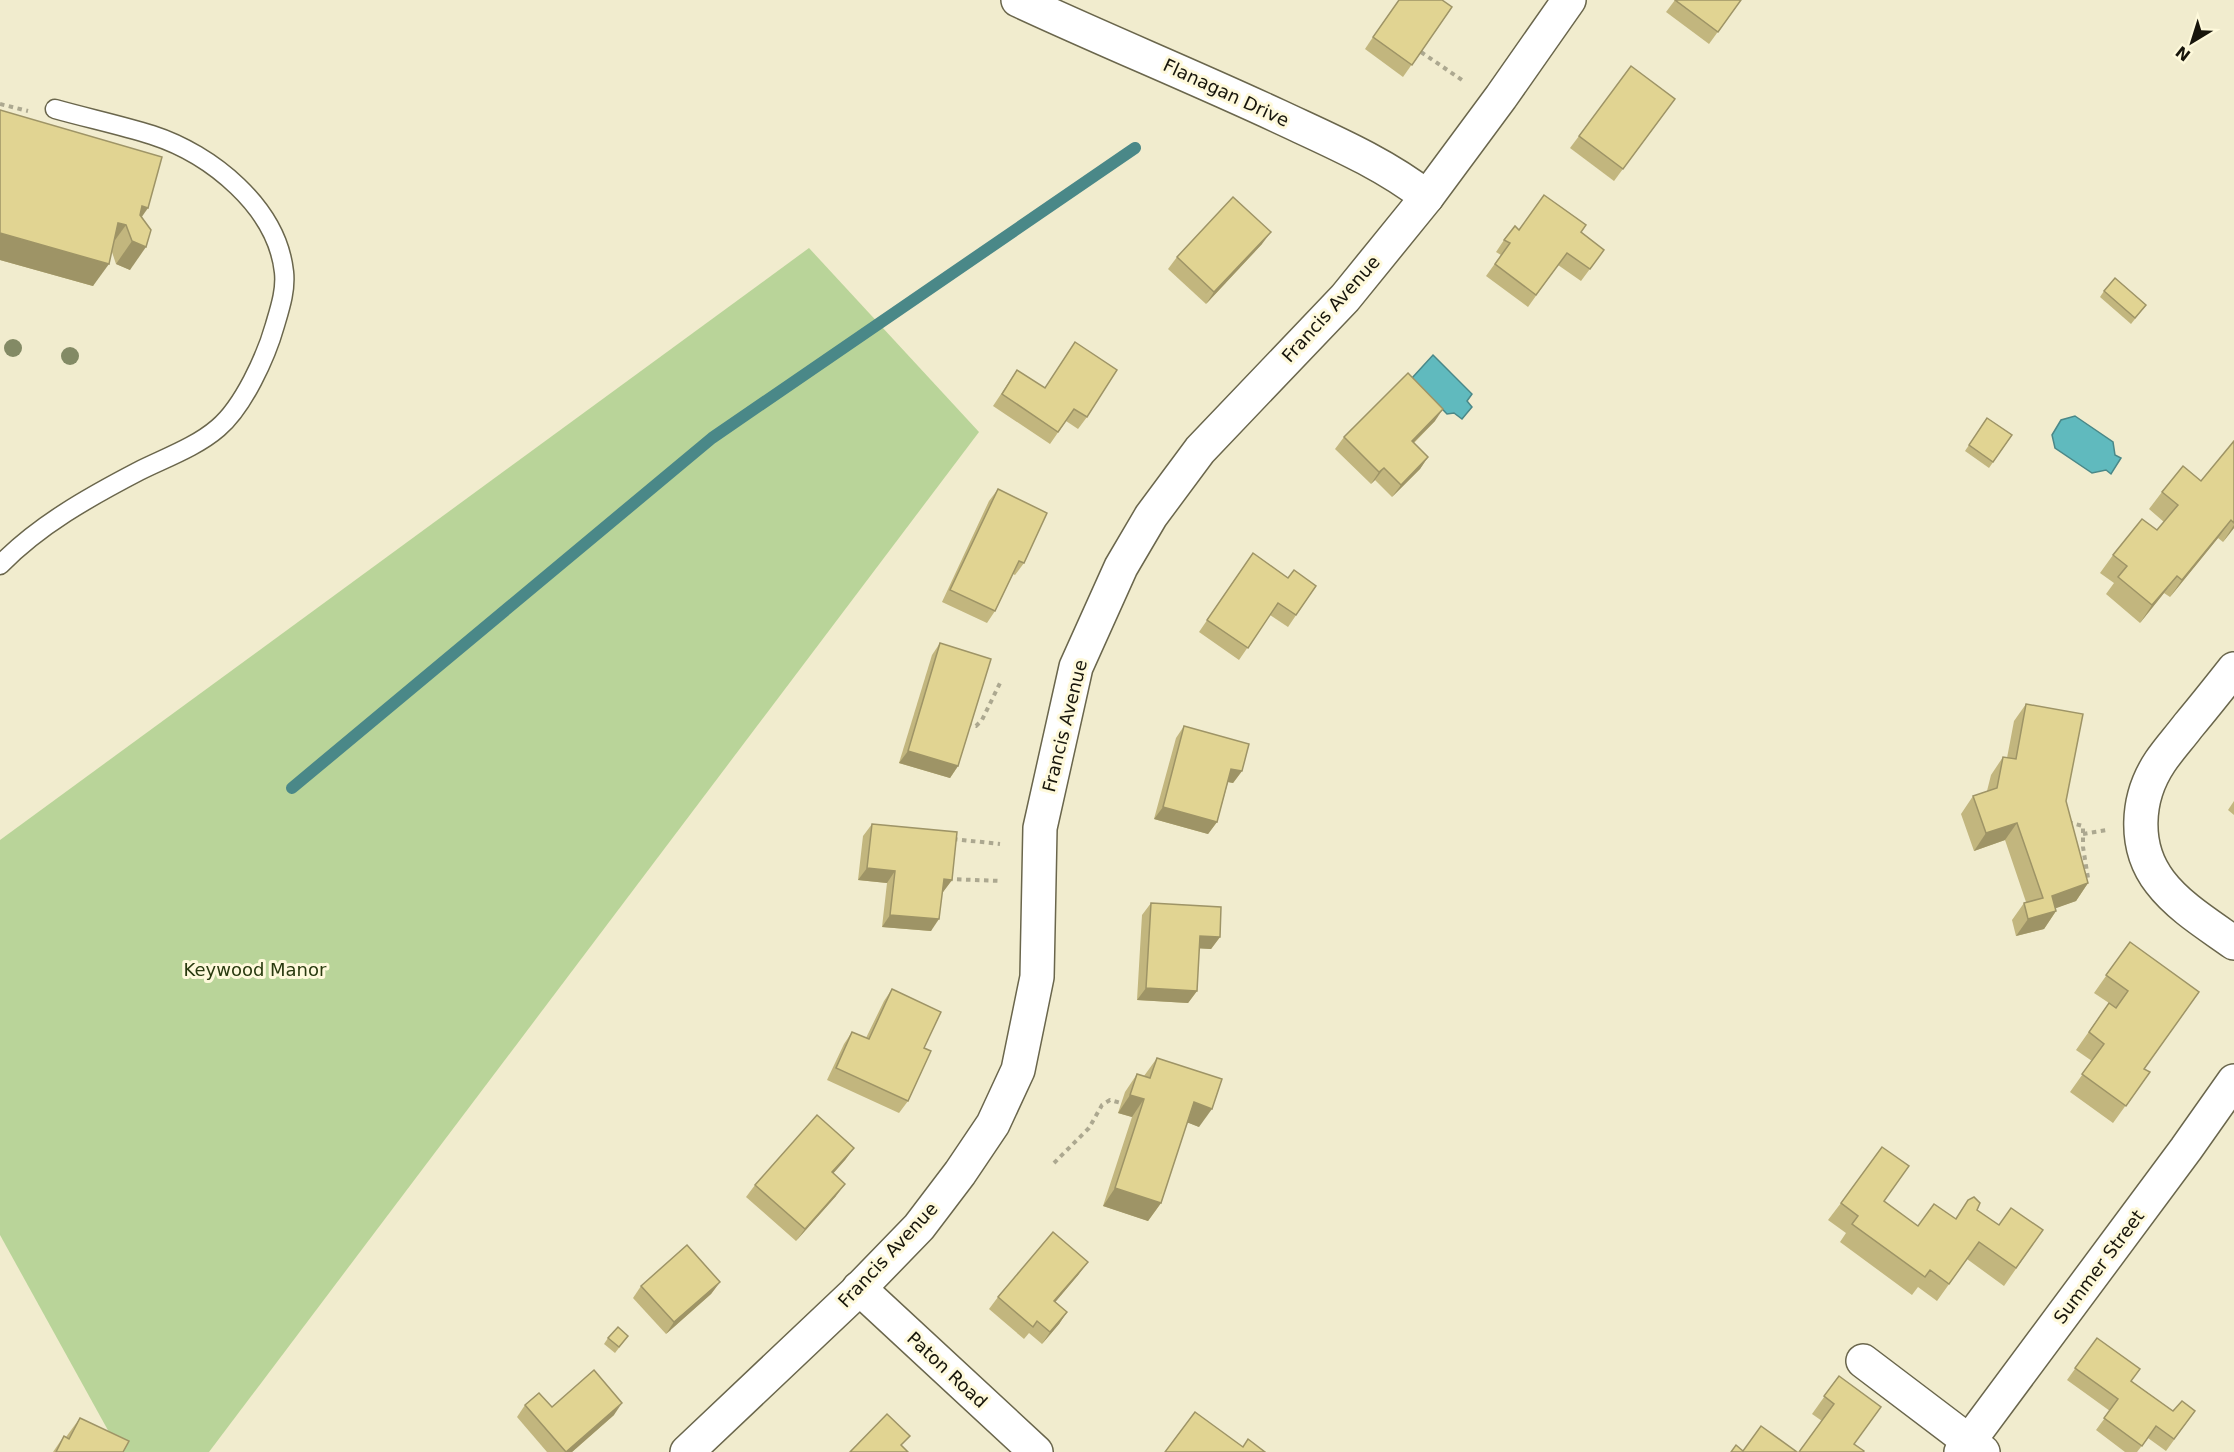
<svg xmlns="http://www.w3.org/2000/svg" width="2234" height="1452" viewBox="0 0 2234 1452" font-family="'DejaVu Sans',sans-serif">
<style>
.green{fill:#b9d499}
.water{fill:#60babe;stroke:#4a8888;stroke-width:1.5}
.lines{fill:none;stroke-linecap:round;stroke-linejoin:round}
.stream{stroke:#4a8888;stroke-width:12}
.lane-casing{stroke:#6a664c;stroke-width:21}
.street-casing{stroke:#6a664c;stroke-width:36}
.path{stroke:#aca890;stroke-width:4;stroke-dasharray:4.5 4.5;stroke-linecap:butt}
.lane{stroke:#fff;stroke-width:18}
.street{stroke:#fff;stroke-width:33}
.tree{fill:#838a65}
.wall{fill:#c2b67e}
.shaded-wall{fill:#9e9466}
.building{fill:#e1d492;stroke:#9e9466;stroke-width:1.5}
.labels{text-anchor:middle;stroke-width:6;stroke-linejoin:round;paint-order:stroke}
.street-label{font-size:18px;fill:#17150b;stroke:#fef9db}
.park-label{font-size:18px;fill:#293a0f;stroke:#fef9db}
</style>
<rect width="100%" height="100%" fill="#f1ecce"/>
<path class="green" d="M 809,248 L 979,432 L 209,1452 L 120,1452 L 0,1235 L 0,840 Z"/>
<g class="water">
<path d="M 1433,355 L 1472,394 L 1467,401 L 1472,407 L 1462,419 L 1454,413 L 1447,414 L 1412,378 Z"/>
<path d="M 2075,416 L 2113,442 L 2115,455 L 2121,458 L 2111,474 L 2106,470 L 2092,473 L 2055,448 L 2052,435 L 2061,420 Z"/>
</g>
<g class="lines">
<path class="stream" d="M 292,788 L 712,438 L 1135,148"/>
<g class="lane-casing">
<path id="lane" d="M 0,565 C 39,525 89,497 139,471 C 165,458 196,447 218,428 C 243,407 266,357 275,325 C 280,308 286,290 284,272 C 277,207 211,154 152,135 C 120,125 87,118 55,109"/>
</g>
<g class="street-casing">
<g id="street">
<path d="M 1018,0 C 1104,40 1192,76 1278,116 C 1329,140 1382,162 1427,197"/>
<path d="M 2234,669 C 2219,688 2204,707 2188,726 C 2179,738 2168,750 2160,762 C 2136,798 2133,847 2160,882 C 2179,907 2209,925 2234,943"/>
<path d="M 859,1288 L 1036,1452"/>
<path d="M 1863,1361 L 1983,1452"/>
<path d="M 687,1452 L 855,1293 L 919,1227 L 960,1173 L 993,1124 L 1018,1070 L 1037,977 L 1040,828 L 1076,667 L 1121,567 L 1151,516 L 1200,450 L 1345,298 L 1427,197 L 1501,97 L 1569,0"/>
<path d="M 1961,1452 L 2186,1149 L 2234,1081"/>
</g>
</g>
<g class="path">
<path d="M 1421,52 L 1462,80"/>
<path d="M 0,104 L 28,111"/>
<path d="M 967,724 L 976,726 L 982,720 L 1000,683"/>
<path d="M 2068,822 L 2083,826 L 2083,847 L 2088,878"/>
<path d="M 2083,834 L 2107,830"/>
<path d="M 953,839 L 1000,844"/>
<path d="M 948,879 L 1001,881"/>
<path d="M 1054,1163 L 1089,1128 L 1102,1105 L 1110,1100 L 1121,1103"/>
</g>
<use href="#lane" class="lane"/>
<use href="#street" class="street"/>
</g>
<g class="tree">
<circle cx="13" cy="348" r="9"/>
<circle cx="70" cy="356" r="9"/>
</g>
<g class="wall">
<path d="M 1675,0 L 1741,0 L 1709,44 L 1666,12 Z"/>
<path d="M 1452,7 L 1403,77 L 1365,49 L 1373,37 Z"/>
<path d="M 1675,99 L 1614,181 L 1570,148 L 1579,136 Z"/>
<path d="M 0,110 L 142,217 L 130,270 L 116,264 L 112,252 L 93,286 L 0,260 Z"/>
<path d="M 1519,230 L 1581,232 L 1604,250 L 1581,281 L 1558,265 L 1528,307 L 1486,276 L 1501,255 L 1496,252 L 1504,240 Z"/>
<path d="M 1262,244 L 1206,304 L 1168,269 L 1177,257 Z"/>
<path d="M 2104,291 L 2146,305 L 2131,324 L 2100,297 Z"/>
<path d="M 1017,370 L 1087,417 L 1078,429 L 1066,421 L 1050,444 L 993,406 Z"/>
<path d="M 1987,418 L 2012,435 L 1989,468 L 1965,451 Z"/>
<path d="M 1435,421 L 1414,443 L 1428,457 L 1420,469 L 1392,497 L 1375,480 L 1371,484 L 1335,449 L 1344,437 Z"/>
<path d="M 2234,441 L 2234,528 L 2223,542 L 2218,538 L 2170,597 L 2164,593 L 2140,623 L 2106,594 L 2114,583 L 2100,573 L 2113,555 L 2157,530 L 2164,522 L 2149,509 L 2162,492 L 2201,481 Z"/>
<path d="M 998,489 L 1024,563 L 1015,575 L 1013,574 L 995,611 L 987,623 L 942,602 L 989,501 Z"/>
<path d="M 1253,553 L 1288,578 L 1316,586 L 1288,627 L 1270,615 L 1239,660 L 1199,632 Z"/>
<path d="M 940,643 L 958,766 L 950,778 L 899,763 L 932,655 Z"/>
<path d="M 2026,704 L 2066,801 L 2088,883 L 2076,901 L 2055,908 L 2056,911 L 2044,929 L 2016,936 L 2012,920 L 2024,903 L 2026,902 L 2005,840 L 1974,851 L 1961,814 L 1973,796 L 1987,791 L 1991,775 L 2003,757 L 2007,758 L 2014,721 Z"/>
<path d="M 1184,726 L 1242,771 L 1233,783 L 1228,782 L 1217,822 L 1208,834 L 1154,819 L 1176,738 Z"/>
<path d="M 2234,801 L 2234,815 L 2228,810 Z"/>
<path d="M 872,824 L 952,880 L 943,892 L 942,892 L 931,931 L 882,927 L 887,883 L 858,880 L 863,836 Z"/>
<path d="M 1151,903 L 1220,937 L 1211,949 L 1199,948 L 1197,991 L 1188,1003 L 1137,1000 L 1142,915 Z"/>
<path d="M 2130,942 L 2145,1069 L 2150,1072 L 2113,1123 L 2070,1092 L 2092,1061 L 2076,1050 L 2109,1003 L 2094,993 Z"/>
<path d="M 892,989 L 924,1048 L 908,1101 L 899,1113 L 827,1080 L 844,1044 L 852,1032 L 866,1038 L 884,1001 Z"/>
<path d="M 1157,1058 L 1199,1127 L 1187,1122 L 1161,1203 L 1148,1221 L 1103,1206 L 1132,1117 L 1118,1113 L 1125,1092 L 1137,1074 L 1144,1076 Z"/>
<path d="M 854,1148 L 845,1160 L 833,1173 L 836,1196 L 796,1241 L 746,1197 L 755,1185 Z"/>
<path d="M 1968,1200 L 1977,1210 L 1999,1225 L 2043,1230 L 2004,1286 L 1967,1259 L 1937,1301 L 1918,1287 L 1912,1295 L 1840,1242 L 1846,1233 L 1828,1220 L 1841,1203 L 1884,1201 L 1918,1226 L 1955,1219 Z"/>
<path d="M 1079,1274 L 1055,1302 L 1067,1312 L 1059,1324 L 1042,1344 L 1029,1333 L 1024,1339 L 989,1309 L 998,1297 Z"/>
<path d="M 720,1282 L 711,1294 L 666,1334 L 633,1298 L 641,1286 Z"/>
<path d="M 628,1336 L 615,1353 L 604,1344 L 608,1338 Z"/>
<path d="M 2097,1338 L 2131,1381 L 2173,1411 L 2195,1411 L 2166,1451 L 2148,1438 L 2137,1452 L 2125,1452 L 2096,1430 L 2110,1411 L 2067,1380 Z"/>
<path d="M 1839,1376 L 1855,1444 L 1812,1414 Z"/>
<path d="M 525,1405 L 552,1407 L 614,1415 L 572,1452 L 547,1452 L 517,1417 Z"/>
<path d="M 80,1418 L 123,1452 L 53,1452 L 64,1436 L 66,1437 Z"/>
</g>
<g class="shaded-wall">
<path d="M 142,206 L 148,208 L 132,231 Z"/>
<path d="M 118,223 L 126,225 L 110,247 Z"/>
<path d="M 1271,232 L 1262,244 L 1206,304 L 1214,292 Z"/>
<path d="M 0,233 L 109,264 L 93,286 L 0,260 Z"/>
<path d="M 132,241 L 146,247 L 130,270 L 116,264 Z"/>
<path d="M 1443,409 L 1435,421 L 1403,453 L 1412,441 Z"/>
<path d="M 1428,457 L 1420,469 L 1392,497 L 1401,485 Z"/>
<path d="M 1384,468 L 1375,480 L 1371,484 L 1379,472 Z"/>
<path d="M 2231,520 L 2218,538 L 2170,597 L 2182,580 Z"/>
<path d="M 2234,525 L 2234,528 L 2223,542 Z"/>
<path d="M 2177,576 L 2164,593 L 2140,623 L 2152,605 Z"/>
<path d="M 908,751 L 958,766 L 950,778 L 899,763 Z"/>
<path d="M 1231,769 L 1242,771 L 1233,783 L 1223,781 Z"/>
<path d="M 1163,807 L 1217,822 L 1208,834 L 1154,819 Z"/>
<path d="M 2017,823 L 2005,840 L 1974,851 L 1986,833 Z"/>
<path d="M 867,868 L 895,871 L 887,883 L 858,880 Z"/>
<path d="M 944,879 L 952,880 L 943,892 L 935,891 Z"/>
<path d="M 2088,883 L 2076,901 L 2040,914 L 2052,896 Z"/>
<path d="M 2056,911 L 2044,929 L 2016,936 L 2028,919 Z"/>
<path d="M 890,915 L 939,919 L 931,931 L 882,927 Z"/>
<path d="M 1200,936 L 1220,937 L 1211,949 L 1191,948 Z"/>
<path d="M 1146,988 L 1197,991 L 1188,1003 L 1137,1000 Z"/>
<path d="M 1130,1095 L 1144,1099 L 1132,1117 L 1118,1113 Z"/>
<path d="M 1194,1102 L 1212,1109 L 1199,1127 L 1181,1120 Z"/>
<path d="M 854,1148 L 845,1160 L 824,1184 L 832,1172 Z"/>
<path d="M 845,1184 L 836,1196 L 796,1241 L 805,1229 Z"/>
<path d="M 1115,1188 L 1161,1203 L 1148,1221 L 1103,1206 Z"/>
<path d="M 1088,1262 L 1079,1274 L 1046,1313 L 1054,1301 Z"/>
<path d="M 720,1282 L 711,1294 L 666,1334 L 674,1322 Z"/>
<path d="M 1067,1312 L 1059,1324 L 1042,1344 L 1050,1332 Z"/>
<path d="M 622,1403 L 614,1415 L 572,1452 L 566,1452 Z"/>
</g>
<g class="building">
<path d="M 1399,0 L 1442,0 L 1452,7 L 1412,65 L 1373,37 Z"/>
<path d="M 1675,0 L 1741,0 L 1718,32 Z"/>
<path d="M 1631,66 L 1675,99 L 1623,169 L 1579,136 Z"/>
<path d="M 0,110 L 162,157 L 148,208 L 142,206 L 140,215 L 151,230 L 146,247 L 132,241 L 126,225 L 118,223 L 109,264 L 0,233 Z"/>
<path d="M 1544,195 L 1586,225 L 1581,232 L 1604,250 L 1590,269 L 1567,253 L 1536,295 L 1495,264 L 1510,243 L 1504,240 L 1515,226 L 1519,230 Z"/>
<path d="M 1233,197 L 1271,232 L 1214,292 L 1177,257 Z"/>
<path d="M 2115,278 L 2146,305 L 2135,318 L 2104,291 Z"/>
<path d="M 1075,342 L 1117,370 L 1087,417 L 1074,409 L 1058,432 L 1002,394 L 1017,370 L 1045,388 Z"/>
<path d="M 1408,373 L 1443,409 L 1412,441 L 1428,457 L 1401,485 L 1384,468 L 1379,472 L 1344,437 Z"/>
<path d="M 1987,418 L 2012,435 L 1993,462 L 1969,445 Z"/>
<path d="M 2234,441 L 2234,523 L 2231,520 L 2182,580 L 2177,576 L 2152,605 L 2118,577 L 2127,566 L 2113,555 L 2142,519 L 2157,530 L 2178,505 L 2162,492 L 2183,466 L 2201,481 Z"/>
<path d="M 998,489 L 1047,513 L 1024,563 L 1019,561 L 995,611 L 950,590 Z"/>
<path d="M 1253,553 L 1288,578 L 1294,570 L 1316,586 L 1296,615 L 1278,603 L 1248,648 L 1207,620 Z"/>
<path d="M 940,643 L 991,659 L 958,766 L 908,751 Z"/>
<path d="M 2026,704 L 2083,714 L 2066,801 L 2088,883 L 2052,896 L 2056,911 L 2028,919 L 2024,903 L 2043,898 L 2017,823 L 1986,833 L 1973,796 L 1997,788 L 2003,757 L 2016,759 Z"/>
<path d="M 1184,726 L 1249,744 L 1242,771 L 1231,769 L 1217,822 L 1163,807 Z"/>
<path d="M 872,824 L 957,832 L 952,880 L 944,879 L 939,919 L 890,915 L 895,871 L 867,868 Z"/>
<path d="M 1151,903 L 1221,907 L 1220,937 L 1200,936 L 1197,991 L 1146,988 Z"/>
<path d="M 2130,942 L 2199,992 L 2144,1069 L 2150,1072 L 2126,1106 L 2082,1074 L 2104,1044 L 2089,1032 L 2109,1003 L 2116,1008 L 2128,991 L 2106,975 Z"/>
<path d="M 892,989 L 941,1012 L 924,1048 L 931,1051 L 908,1101 L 836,1068 L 852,1032 L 869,1039 Z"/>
<path d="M 1157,1058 L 1222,1079 L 1212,1109 L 1194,1102 L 1161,1203 L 1115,1188 L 1144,1099 L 1130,1095 L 1137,1074 L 1150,1078 Z"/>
<path d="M 817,1115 L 854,1148 L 832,1172 L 845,1184 L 805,1229 L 755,1185 Z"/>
<path d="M 1882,1147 L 1909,1166 L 1884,1201 L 1918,1226 L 1934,1204 L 1956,1219 L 1968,1200 L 1974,1197 L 1980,1203 L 1977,1210 L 1999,1225 L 2011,1208 L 2043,1230 L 2016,1268 L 1979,1242 L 1949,1284 L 1930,1270 L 1925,1277 L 1852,1224 L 1858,1216 L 1841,1203 Z"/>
<path d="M 1053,1232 L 1088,1262 L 1054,1301 L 1067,1312 L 1050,1332 L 1037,1321 L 1033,1327 L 998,1297 Z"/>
<path d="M 687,1245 L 720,1282 L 674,1322 L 641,1286 Z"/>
<path d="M 618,1327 L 628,1336 L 619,1347 L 608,1338 Z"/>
<path d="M 2097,1338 L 2140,1369 L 2131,1381 L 2173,1411 L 2182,1401 L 2195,1411 L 2174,1439 L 2156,1426 L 2142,1446 L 2104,1418 L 2118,1399 L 2075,1368 Z"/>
<path d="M 594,1370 L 622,1403 L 566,1452 L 525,1405 L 539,1393 L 552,1407 Z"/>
<path d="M 1839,1376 L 1881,1407 L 1854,1444 L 1864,1451 L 1863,1452 L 1799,1452 L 1834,1404 L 1824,1396 Z"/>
<path d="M 1195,1412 L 1243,1447 L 1248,1439 L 1265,1452 L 1165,1452 Z"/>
<path d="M 887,1414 L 910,1436 L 901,1445 L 908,1452 L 850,1452 Z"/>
<path d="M 80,1418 L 129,1441 L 123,1452 L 56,1452 L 64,1436 L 69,1439 Z"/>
<path d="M 1761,1426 L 1797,1452 L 1731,1452 L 1736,1445 L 1743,1451 Z"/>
</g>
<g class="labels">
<g class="street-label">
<text transform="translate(1226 93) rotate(25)" y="6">Flanagan Drive</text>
<text transform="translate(1331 309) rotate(-48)" y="6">Francis Avenue</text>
<text transform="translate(1065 726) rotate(-76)" y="6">Francis Avenue</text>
<text transform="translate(888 1255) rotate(-47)" y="6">Francis Avenue</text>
<text transform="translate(2099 1267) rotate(-53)" y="6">Summer Street</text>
<text transform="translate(947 1370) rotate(43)" y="6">Paton Road</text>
</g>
<g class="park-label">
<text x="255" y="976">Keywood Manor</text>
</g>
</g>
<g transform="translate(2192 42) rotate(218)" stroke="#fef9db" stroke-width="4.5" paint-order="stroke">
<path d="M0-4.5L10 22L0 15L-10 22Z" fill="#17150b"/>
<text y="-9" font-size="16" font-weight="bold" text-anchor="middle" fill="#17150b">N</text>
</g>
</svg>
